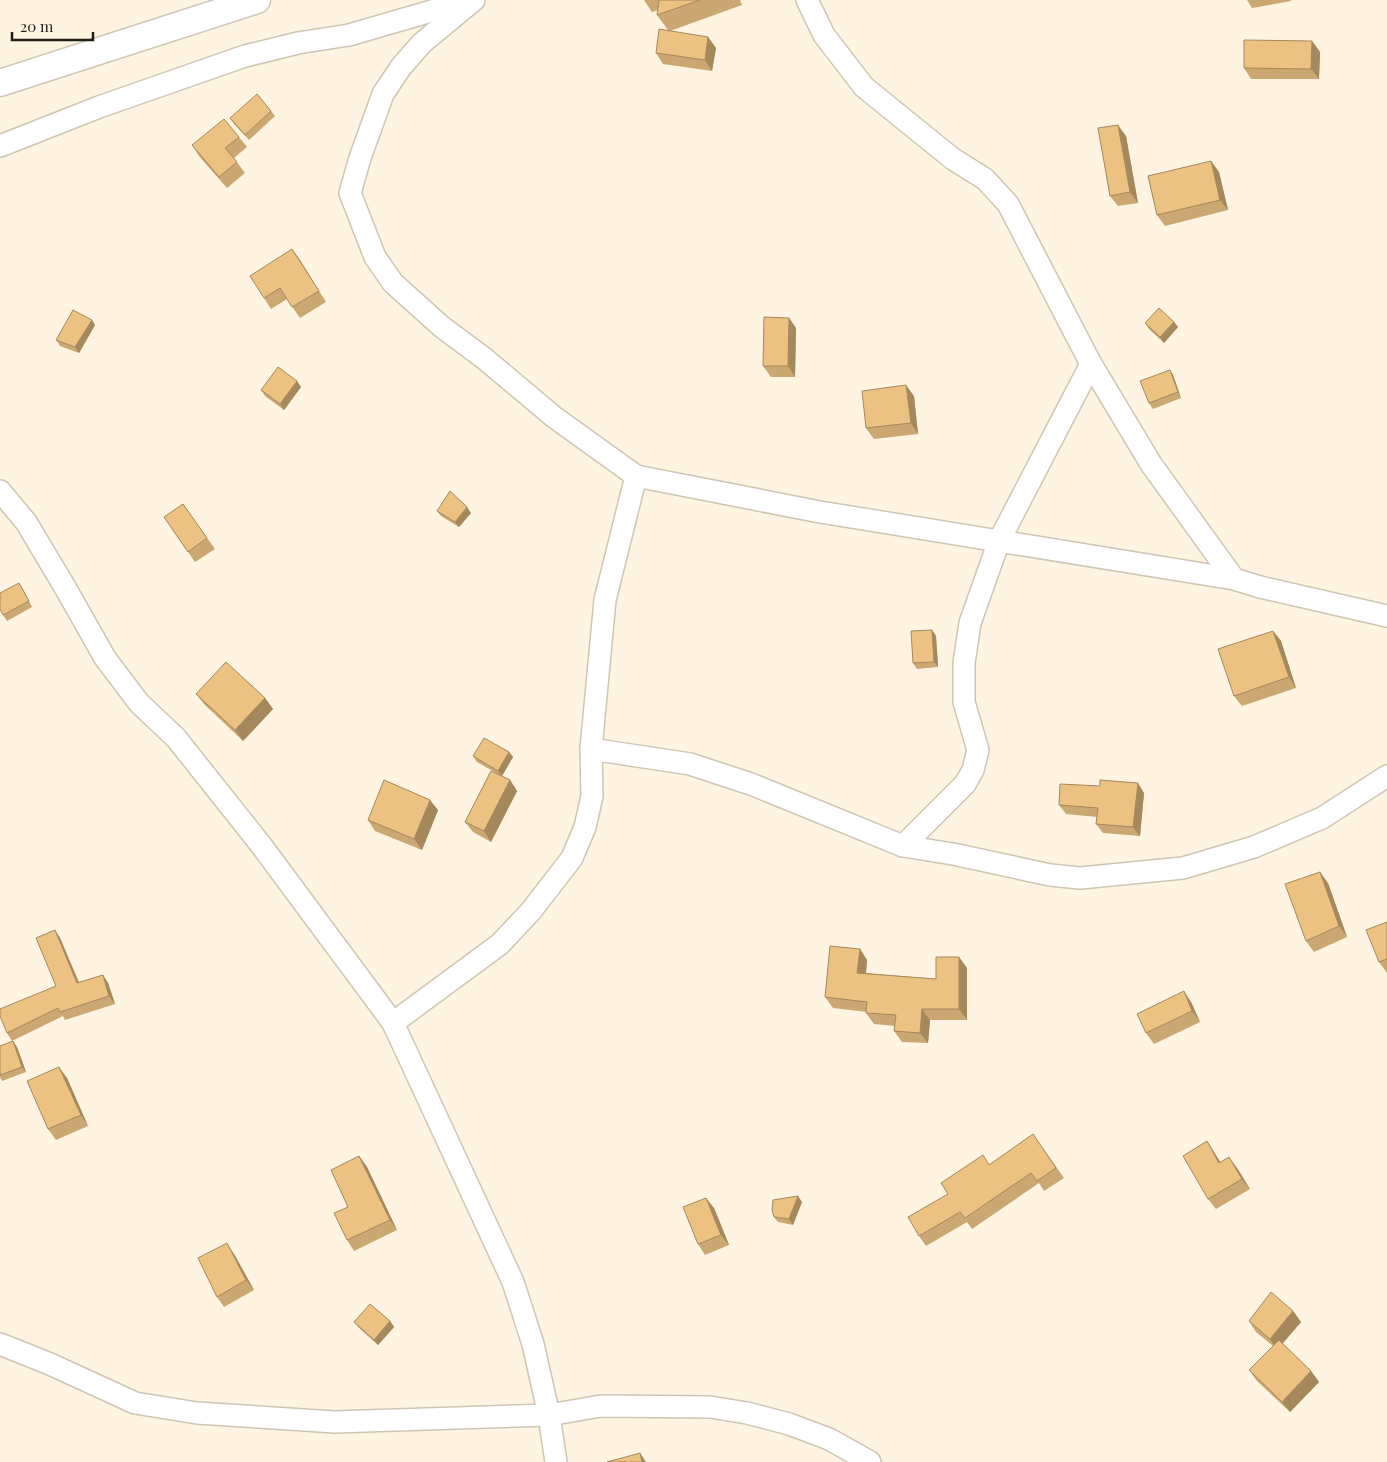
<svg xmlns="http://www.w3.org/2000/svg" width="1387" height="1462" viewBox="0 0 1387 1462" font-family="'Playfair Display',serif">
<style>
.lines{fill:none;stroke-linecap:round;stroke-linejoin:round}
.minor-casing{stroke:#cfc5b3;stroke-width:24}
.tertiary-casing{stroke:#cfc5b3;stroke-width:29}
.minor{stroke:#fff;stroke-width:21}
.tertiary{stroke:#fff;stroke-width:26}
.wall{fill:#cba771}
.shaded-wall{fill:#a5885c}
.building{fill:#ecc283;stroke:#a5885c}
</style>
<rect width="100%" height="100%" fill="#fff4e1"/>
<g class="lines">
<g class="minor-casing">
<g id="minor">
<path d="M 474,0 L 422,43 L 401,67 L 383,94 L 360,158 L 350,193 L 375,257 L 393,283 L 442,327 L 485,359 L 554,417 L 636,476 L 605,600 L 591,749"/>
<path d="M 807,0 L 824,35 L 864,87 L 953,159 L 985,179 L 1008,204 L 1091,364 L 1151,464 L 1234,579"/>
<path d="M 0,146 L 99,107 L 245,56 L 298,43 L 349,35 L 466,1"/>
<path d="M 636,476 L 820,512 L 1234,579 L 1260,587 L 1387,616"/>
<path d="M 0,491 L 26,522 L 66,589 L 105,658 L 139,703 L 176,738 L 261,845 L 393,1023 L 513,1282 L 533,1344 L 549,1415 L 556,1462"/>
<path d="M 903,846 L 965,784 L 973,770 L 978,750 L 964,702 L 964,663 L 970,623 L 999,541 L 1091,364"/>
<path d="M 393,1023 L 500,944 L 531,911 L 572,858 L 585,827 L 592,796 L 591,749 L 690,764 L 751,784 L 903,846 L 953,854 L 1050,875 L 1080,878 L 1183,868 L 1254,847 L 1322,818 L 1387,776"/>
<path d="M 0,1344 L 50,1364 L 135,1403 L 197,1413 L 335,1422 L 549,1415 L 601,1406 L 710,1407 L 747,1413 L 789,1424 L 829,1439 L 870,1462"/>
</g>
</g>
<g class="tertiary-casing">
<path id="tertiary" d="M 0,83 L 257,0"/>
</g>
<use href="#minor" class="minor"/>
<use href="#tertiary" class="tertiary"/>
</g>
<g class="wall">
<path d="M 644,0 L 740,0 L 742,5 L 670,31 L 708,37 L 716,48 L 712,71 L 663,64 L 656,53 L 668,30 L 657,15 L 658,10 L 652,12 Z"/>
<path d="M 1247,0 L 1291,0 L 1291,1 L 1252,8 Z"/>
<path d="M 1312,41 L 1320,52 L 1319,79 L 1251,79 L 1244,68 Z"/>
<path d="M 271,111 L 275,116 L 249,140 L 234,124 L 230,118 Z"/>
<path d="M 1126,136 L 1138,203 L 1118,206 L 1110,196 Z"/>
<path d="M 239,137 L 247,147 L 234,158 L 245,173 L 227,188 L 199,156 L 192,145 Z"/>
<path d="M 1211,161 L 1219,172 L 1228,210 L 1165,226 L 1157,215 Z"/>
<path d="M 292,249 L 326,302 L 300,318 L 287,299 L 271,309 L 264,298 Z"/>
<path d="M 789,318 L 796,328 L 795,377 L 771,377 L 763,366 Z"/>
<path d="M 92,320 L 95,325 L 79,353 L 60,346 L 56,340 Z"/>
<path d="M 1174,322 L 1178,327 L 1164,343 L 1149,329 L 1145,323 Z"/>
<path d="M 1170,370 L 1173,375 L 1181,398 L 1153,409 L 1149,403 Z"/>
<path d="M 301,387 L 284,410 L 265,396 L 261,390 Z"/>
<path d="M 914,396 L 918,434 L 874,439 L 866,428 Z"/>
<path d="M 183,504 L 215,549 L 195,562 L 164,517 Z"/>
<path d="M 437,511 L 471,513 L 459,527 L 441,516 Z"/>
<path d="M 19,583 L 23,589 L 32,607 L 7,621 L 3,615 Z"/>
<path d="M 932,630 L 936,636 L 938,667 L 917,669 L 913,663 Z"/>
<path d="M 1273,631 L 1281,641 L 1296,688 L 1242,706 L 1234,696 Z"/>
<path d="M 196,694 L 265,698 L 273,709 L 243,741 L 204,704 Z"/>
<path d="M 509,752 L 513,757 L 502,776 L 510,780 L 517,791 L 491,842 L 473,832 L 465,822 L 496,773 L 477,762 L 473,756 Z"/>
<path d="M 1144,793 L 1140,836 L 1103,833 L 1096,824 L 1097,817 L 1066,814 L 1059,805 Z"/>
<path d="M 438,810 L 422,850 L 375,831 L 368,820 Z"/>
<path d="M 1328,883 L 1347,937 L 1314,952 L 1306,941 Z"/>
<path d="M 1387,922 L 1387,973 L 1379,962 Z"/>
<path d="M 55,930 L 60,938 L 79,982 L 103,975 L 108,983 L 115,1004 L 65,1020 L 63,1016 L 12,1041 L 7,1033 L 56,986 Z"/>
<path d="M 860,949 L 867,960 L 866,973 L 936,979 L 959,957 L 967,968 L 967,1020 L 930,1020 L 928,1043 L 902,1042 L 894,1031 L 895,1026 L 874,1024 L 866,1013 L 867,1012 L 833,1008 L 825,997 Z"/>
<path d="M 1191,1002 L 1200,1022 L 1154,1044 L 1146,1033 Z"/>
<path d="M 0,1046 L 17,1047 L 26,1072 L 2,1081 L 0,1077 Z"/>
<path d="M 67,1078 L 88,1126 L 56,1140 L 48,1129 Z"/>
<path d="M 1033,1134 L 1064,1178 L 1044,1191 L 1039,1183 L 972,1229 L 967,1222 L 926,1246 L 919,1236 L 948,1194 Z"/>
<path d="M 1207,1141 L 1220,1162 L 1237,1168 L 1250,1189 L 1216,1209 L 1208,1199 Z"/>
<path d="M 359,1156 L 367,1167 L 397,1230 L 354,1251 L 347,1240 L 348,1207 Z"/>
<path d="M 802,1202 L 793,1225 L 778,1222 L 774,1217 Z"/>
<path d="M 714,1208 L 729,1245 L 705,1255 L 698,1244 Z"/>
<path d="M 234,1254 L 254,1290 L 224,1307 L 217,1297 Z"/>
<path d="M 1293,1311 L 1301,1322 L 1282,1344 L 1311,1371 L 1319,1382 L 1290,1412 L 1257,1381 L 1249,1370 L 1273,1346 L 1256,1332 L 1249,1321 Z"/>
<path d="M 390,1321 L 394,1327 L 378,1345 L 358,1327 L 354,1322 Z"/>
</g>
<g class="shaded-wall">
<path d="M 708,37 L 716,48 L 712,71 L 705,60 Z"/>
<path d="M 1312,41 L 1320,52 L 1319,79 L 1311,69 Z"/>
<path d="M 1118,125 L 1126,136 L 1138,203 L 1130,192 Z"/>
<path d="M 1211,161 L 1219,172 L 1228,210 L 1220,200 Z"/>
<path d="M 292,249 L 300,260 L 326,302 L 319,291 Z"/>
<path d="M 789,318 L 796,328 L 795,377 L 788,366 Z"/>
<path d="M 92,320 L 95,325 L 79,353 L 75,347 Z"/>
<path d="M 1174,322 L 1178,327 L 1164,343 L 1160,337 Z"/>
<path d="M 1170,370 L 1173,375 L 1181,398 L 1178,392 Z"/>
<path d="M 297,381 L 301,387 L 284,410 L 280,404 Z"/>
<path d="M 906,385 L 914,396 L 918,434 L 911,423 Z"/>
<path d="M 467,507 L 471,513 L 459,527 L 455,522 Z"/>
<path d="M 932,630 L 936,636 L 938,667 L 934,662 Z"/>
<path d="M 1273,631 L 1281,641 L 1296,688 L 1289,677 Z"/>
<path d="M 265,698 L 273,709 L 243,741 L 235,730 Z"/>
<path d="M 509,752 L 513,757 L 502,776 L 498,771 Z"/>
<path d="M 510,780 L 517,791 L 491,842 L 484,831 Z"/>
<path d="M 1138,783 L 1144,793 L 1140,836 L 1133,827 Z"/>
<path d="M 430,800 L 438,810 L 422,850 L 414,839 Z"/>
<path d="M 1320,872 L 1328,883 L 1347,937 L 1339,926 Z"/>
<path d="M 55,930 L 60,938 L 82,991 L 77,983 Z"/>
<path d="M 860,949 L 867,960 L 865,984 L 857,973 Z"/>
<path d="M 959,957 L 967,968 L 967,1020 L 959,1009 Z"/>
<path d="M 103,975 L 108,983 L 115,1004 L 109,996 Z"/>
<path d="M 1184,991 L 1191,1002 L 1200,1022 L 1192,1011 Z"/>
<path d="M 922,1009 L 930,1020 L 928,1043 L 920,1033 Z"/>
<path d="M 13,1041 L 17,1047 L 26,1072 L 22,1067 Z"/>
<path d="M 59,1067 L 67,1078 L 88,1126 L 81,1115 Z"/>
<path d="M 1207,1141 L 1214,1152 L 1227,1173 L 1219,1163 Z"/>
<path d="M 359,1156 L 367,1167 L 397,1230 L 390,1220 Z"/>
<path d="M 1229,1157 L 1237,1168 L 1250,1189 L 1242,1179 Z"/>
<path d="M 798,1196 L 802,1202 L 793,1225 L 789,1219 Z"/>
<path d="M 706,1198 L 714,1208 L 729,1245 L 721,1235 Z"/>
<path d="M 227,1243 L 234,1254 L 254,1290 L 246,1280 Z"/>
<path d="M 1293,1311 L 1301,1322 L 1277,1350 L 1270,1339 Z"/>
<path d="M 390,1321 L 394,1327 L 378,1345 L 374,1340 Z"/>
<path d="M 1311,1371 L 1319,1382 L 1290,1412 L 1282,1402 Z"/>
<path d="M 640,1453 L 646,1462 L 642,1462 Z"/>
</g>
<g class="building">
<path d="M 659,0 L 700,0 L 657,15 Z"/>
<path d="M 659,29 L 708,37 L 705,60 L 656,53 Z"/>
<path d="M 1244,40 L 1312,41 L 1311,69 L 1244,68 Z"/>
<path d="M 257,94 L 271,111 L 245,135 L 230,118 Z"/>
<path d="M 224,119 L 239,137 L 225,148 L 237,162 L 219,177 L 192,145 Z"/>
<path d="M 1118,125 L 1130,192 L 1110,196 L 1098,128 Z"/>
<path d="M 1211,161 L 1220,200 L 1157,215 L 1148,176 Z"/>
<path d="M 292,249 L 319,291 L 292,307 L 280,288 L 264,298 L 250,276 Z"/>
<path d="M 1159,308 L 1174,322 L 1160,337 L 1145,323 Z"/>
<path d="M 73,310 L 92,320 L 75,347 L 56,340 Z"/>
<path d="M 764,317 L 789,318 L 788,366 L 763,366 Z"/>
<path d="M 278,367 L 297,381 L 280,404 L 261,390 Z"/>
<path d="M 1170,370 L 1178,392 L 1149,403 L 1140,381 Z"/>
<path d="M 906,385 L 911,423 L 866,428 L 862,391 Z"/>
<path d="M 450,491 L 467,507 L 455,522 L 437,511 Z"/>
<path d="M 183,504 L 207,538 L 188,552 L 164,517 Z"/>
<path d="M 19,583 L 29,601 L 3,615 L 0,609 L 0,593 Z"/>
<path d="M 932,630 L 934,662 L 913,663 L 911,631 Z"/>
<path d="M 1273,631 L 1289,677 L 1234,696 L 1218,649 Z"/>
<path d="M 226,662 L 265,698 L 235,730 L 196,694 Z"/>
<path d="M 484,738 L 509,752 L 498,771 L 473,756 Z"/>
<path d="M 491,771 L 510,780 L 484,831 L 465,822 Z"/>
<path d="M 384,780 L 430,800 L 414,839 L 368,820 Z"/>
<path d="M 1100,780 L 1138,783 L 1133,827 L 1096,824 L 1098,808 L 1059,805 L 1060,784 L 1100,786 Z"/>
<path d="M 1320,872 L 1339,926 L 1306,941 L 1285,884 Z"/>
<path d="M 1387,922 L 1387,959 L 1379,962 L 1366,930 Z"/>
<path d="M 55,930 L 77,983 L 103,975 L 109,996 L 60,1012 L 58,1008 L 7,1033 L 0,1016 L 0,1009 L 56,986 L 36,938 Z"/>
<path d="M 830,946 L 860,949 L 857,973 L 936,979 L 936,957 L 959,957 L 959,1009 L 922,1009 L 920,1033 L 894,1031 L 896,1015 L 866,1013 L 867,1002 L 825,997 Z"/>
<path d="M 1184,991 L 1192,1011 L 1146,1033 L 1137,1014 Z"/>
<path d="M 13,1041 L 22,1067 L 0,1075 L 0,1046 Z"/>
<path d="M 59,1067 L 81,1115 L 48,1129 L 27,1081 Z"/>
<path d="M 1033,1134 L 1056,1168 L 1037,1181 L 1031,1173 L 965,1218 L 960,1212 L 919,1236 L 908,1217 L 948,1194 L 941,1183 L 983,1155 L 989,1165 Z"/>
<path d="M 1207,1141 L 1219,1163 L 1229,1157 L 1242,1179 L 1208,1199 L 1183,1156 Z"/>
<path d="M 359,1156 L 390,1220 L 347,1240 L 334,1213 L 348,1207 L 331,1170 Z"/>
<path d="M 798,1196 L 789,1219 L 774,1217 L 772,1210 L 773,1200 Z"/>
<path d="M 706,1198 L 721,1235 L 698,1244 L 683,1207 Z"/>
<path d="M 227,1243 L 246,1280 L 217,1297 L 198,1258 Z"/>
<path d="M 1271,1292 L 1293,1311 L 1270,1339 L 1249,1321 Z"/>
<path d="M 370,1304 L 390,1321 L 374,1340 L 354,1322 Z"/>
<path d="M 1279,1340 L 1311,1371 L 1282,1402 L 1249,1370 Z"/>
<path d="M 640,1453 L 642,1462 L 607,1462 Z"/>
</g>
<path d="M12 32v8h81v-8" fill="none" stroke="#201d16" stroke-width="2.5"/>
<text x="20" y="32" font-size="15" fill="#201d16" stroke="#fff4e1" stroke-width="4" paint-order="stroke">20 m</text>
</svg>
